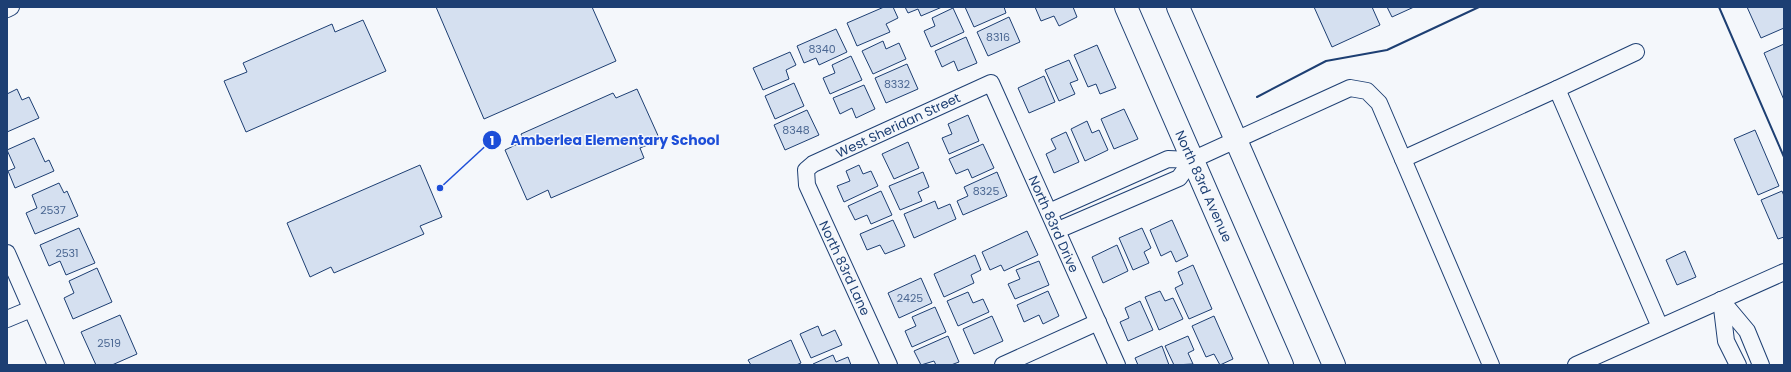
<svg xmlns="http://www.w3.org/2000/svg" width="1791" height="372" viewBox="0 0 1791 372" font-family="Poppins,sans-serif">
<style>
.building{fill:#d5e0f0;stroke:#1d3f73}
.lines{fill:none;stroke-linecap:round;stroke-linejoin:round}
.minor-casing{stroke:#1d3f73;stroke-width:18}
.secondary-casing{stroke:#1d3f73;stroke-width:24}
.minor{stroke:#f4f7fb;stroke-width:16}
.secondary{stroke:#f4f7fb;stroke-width:22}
.wall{stroke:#1d3f73;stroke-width:2}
.labels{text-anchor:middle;stroke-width:3;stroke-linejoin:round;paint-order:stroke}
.number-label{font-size:11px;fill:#4b6792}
.street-label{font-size:13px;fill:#1d3f73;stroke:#f4f7fb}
.leader{fill:none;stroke:#1d4ed8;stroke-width:1.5}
.callout-dot{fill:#1d4ed8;stroke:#f4f7fb;stroke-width:1.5}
.mark-label{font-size:12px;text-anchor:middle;font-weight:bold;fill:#fff}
.callout-label{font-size:14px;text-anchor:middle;font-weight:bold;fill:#1d4ed8;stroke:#f4f7fb;stroke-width:3;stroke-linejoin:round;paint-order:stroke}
</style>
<rect width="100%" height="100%" fill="#f4f7fb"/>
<g class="building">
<path d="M 436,7 L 592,7 L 616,61 L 484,119 Z"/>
<path d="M 884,7 L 893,7 L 898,18 L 886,24 L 890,32 L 857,46 L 847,23 Z"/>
<path d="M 905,7 L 942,7 L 921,16 L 918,9 L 908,13 Z"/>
<path d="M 965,7 L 1004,7 L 1006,13 L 974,27 Z"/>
<path d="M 1035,7 L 1073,7 L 1077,17 L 1059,26 L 1054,16 L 1041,21 Z"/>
<path d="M 1314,7 L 1372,7 L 1380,25 L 1332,47 Z"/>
<path d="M 1387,7 L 1414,7 L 1392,17 Z"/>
<path d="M 1747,7 L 1784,7 L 1784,28 L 1761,38 Z"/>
<path d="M 953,8 L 964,32 L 931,47 L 924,31 L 935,26 L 932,18 Z"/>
<path d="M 1009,17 L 1020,42 L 988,56 L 977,32 Z"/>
<path d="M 363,20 L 386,71 L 246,132 L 224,81 L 247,72 L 243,63 L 332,24 L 335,32 Z"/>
<path d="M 836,29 L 847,52 L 819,65 L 816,58 L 804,63 L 797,46 Z"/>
<path d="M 966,37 L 977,63 L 958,71 L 954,61 L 942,67 L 935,51 Z"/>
<path d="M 883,41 L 886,49 L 899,43 L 906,59 L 873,74 L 862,51 Z"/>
<path d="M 1784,44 L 1784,100 L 1764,53 Z"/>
<path d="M 1097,45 L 1116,88 L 1100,94 L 1096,84 L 1088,87 L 1074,55 Z"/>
<path d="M 790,52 L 796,65 L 786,70 L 789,79 L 763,90 L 753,68 Z"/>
<path d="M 851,56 L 862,80 L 830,94 L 823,78 L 835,73 L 832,65 Z"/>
<path d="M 1069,60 L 1078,80 L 1070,83 L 1075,94 L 1059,101 L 1045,70 Z"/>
<path d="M 907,64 L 918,89 L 886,103 L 875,78 Z"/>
<path d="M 1044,76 L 1055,102 L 1029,113 L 1018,88 Z"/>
<path d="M 794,83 L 804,106 L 775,119 L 765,96 Z"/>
<path d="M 864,85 L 875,109 L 856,118 L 852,108 L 840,114 L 833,98 Z"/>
<path d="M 17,89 L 22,100 L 29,97 L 39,118 L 7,132 L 7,94 Z"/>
<path d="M 637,89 L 660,140 L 640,148 L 644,158 L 551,198 L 548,190 L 527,200 L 505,150 L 524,141 L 521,134 L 613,93 L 616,98 Z"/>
<path d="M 1124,109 L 1138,139 L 1114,149 L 1101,119 Z"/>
<path d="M 807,110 L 819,135 L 785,150 L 774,125 Z"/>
<path d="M 968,115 L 979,141 L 949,154 L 942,138 L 952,134 L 948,124 Z"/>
<path d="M 1087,121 L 1092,133 L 1099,130 L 1108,150 L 1085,161 L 1071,129 Z"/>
<path d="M 1755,130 L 1779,186 L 1758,195 L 1734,139 Z"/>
<path d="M 1066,132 L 1079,162 L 1054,173 L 1046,154 L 1056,149 L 1051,139 Z"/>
<path d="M 34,138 L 45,162 L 49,160 L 54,171 L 15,188 L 8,171 L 15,168 L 7,150 Z"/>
<path d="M 908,142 L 919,168 L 894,179 L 882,154 Z"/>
<path d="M 983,144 L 994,168 L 972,178 L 968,169 L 956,174 L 949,159 Z"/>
<path d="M 420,165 L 442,217 L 420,226 L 424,234 L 334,273 L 331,267 L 310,277 L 287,223 Z"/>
<path d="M 859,165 L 863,174 L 871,171 L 878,186 L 844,202 L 837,186 L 850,181 L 846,171 Z"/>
<path d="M 923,172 L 929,187 L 918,192 L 922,201 L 900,210 L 889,186 Z"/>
<path d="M 997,172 L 1007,196 L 963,215 L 957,201 L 968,196 L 964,187 Z"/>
<path d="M 59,183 L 64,193 L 67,191 L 78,216 L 35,234 L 26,213 L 37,208 L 32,195 Z"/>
<path d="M 881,191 L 892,215 L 871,224 L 867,215 L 855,220 L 848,206 Z"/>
<path d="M 1782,191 L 1784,196 L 1784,237 L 1778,239 L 1761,200 Z"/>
<path d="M 935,201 L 938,209 L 950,204 L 956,219 L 914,238 L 904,214 Z"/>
<path d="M 893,220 L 905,246 L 885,254 L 880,245 L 867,250 L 860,234 Z"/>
<path d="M 1172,220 L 1188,256 L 1176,262 L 1171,251 L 1161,256 L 1150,230 Z"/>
<path d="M 79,228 L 95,263 L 66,275 L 60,261 L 49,266 L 40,245 Z"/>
<path d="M 1142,228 L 1151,248 L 1144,252 L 1149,263 L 1133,270 L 1119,238 Z"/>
<path d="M 1027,231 L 1038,255 L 1004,271 L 1001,265 L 990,270 L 982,252 Z"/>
<path d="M 1117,245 L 1128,271 L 1103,283 L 1092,257 Z"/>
<path d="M 1685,251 L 1696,277 L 1677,285 L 1666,260 Z"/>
<path d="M 975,255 L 981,270 L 971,275 L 974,283 L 944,297 L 934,274 Z"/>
<path d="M 1039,261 L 1049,285 L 1015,299 L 1008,284 L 1020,279 L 1016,270 Z"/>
<path d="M 1193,265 L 1212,309 L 1189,319 L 1175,288 L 1183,284 L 1178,272 Z"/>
<path d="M 97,268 L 112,302 L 73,319 L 64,298 L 74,293 L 69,281 Z"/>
<path d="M 921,278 L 932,303 L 899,318 L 888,293 Z"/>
<path d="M 1048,291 L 1059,316 L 1043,324 L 1039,315 L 1024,322 L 1017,305 Z"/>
<path d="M 1160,291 L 1165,301 L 1173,298 L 1183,319 L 1159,330 L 1145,297 Z"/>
<path d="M 968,292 L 973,303 L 983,299 L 989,312 L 958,326 L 947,301 Z"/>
<path d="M 1140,301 L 1153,330 L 1128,341 L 1120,322 L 1129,318 L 1125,308 Z"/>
<path d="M 935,307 L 946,332 L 912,347 L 905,331 L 916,326 L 912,317 Z"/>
<path d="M 120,315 L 137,354 L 112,365 L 96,365 L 81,332 Z"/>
<path d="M 992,316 L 1003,341 L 974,354 L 963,329 Z"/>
<path d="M 1214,316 L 1233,359 L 1220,365 L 1214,354 L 1206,357 L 1192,326 Z"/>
<path d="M 818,326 L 822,336 L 835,330 L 842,345 L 811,358 L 800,334 Z"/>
<path d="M 948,336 L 959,362 L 951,365 L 936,365 L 934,361 L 921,365 L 914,351 Z"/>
<path d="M 1188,336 L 1194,350 L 1188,353 L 1193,364 L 1174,365 L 1165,346 Z"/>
<path d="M 791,340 L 801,363 L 796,365 L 751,365 L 748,360 Z"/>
<path d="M 1162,346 L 1169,365 L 1138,365 L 1135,358 Z"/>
<path d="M 833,355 L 836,362 L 848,357 L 851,365 L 813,365 L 813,364 Z"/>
</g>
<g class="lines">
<g class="minor-casing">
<g id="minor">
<path d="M 7,9 L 11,7"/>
<path d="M 1557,89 L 1636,52"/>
<path d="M 1403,159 L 1557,89 L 1660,327"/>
<path d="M 1049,212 L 1168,159 L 1192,160 L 1350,88 L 1367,91 L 1379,103 L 1491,365"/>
<path d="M 1058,230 L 1179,178 L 1192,160"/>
<path d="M 7,253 L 56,365"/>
<path d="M 1721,300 L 1747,331 L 1761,365"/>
<path d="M 1721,300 L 1726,341 L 1738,365"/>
<path d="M 7,319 L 31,309"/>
<path d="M 889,365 L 807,185 L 806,170 L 813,164 L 991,83 L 1117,365"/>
<path d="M 1003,365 L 1098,322"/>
<path d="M 1576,365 L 1784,272"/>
</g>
</g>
<g class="secondary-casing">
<g id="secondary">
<path d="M 1126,7 L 1282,365"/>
<path d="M 1178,7 L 1334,365"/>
</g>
</g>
<use href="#minor" class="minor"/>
<use href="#secondary" class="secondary"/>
<g class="wall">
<path d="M 1719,7 L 1784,157"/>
<path d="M 1257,97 L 1326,61 L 1387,50 L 1479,7"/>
</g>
</g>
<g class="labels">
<g class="number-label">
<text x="998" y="41">8316</text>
<text x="822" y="53">8340</text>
<text x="897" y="88">8332</text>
<text x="796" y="134">8348</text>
<text x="986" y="195">8325</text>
<text x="53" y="214">2537</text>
<text x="67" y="257">2531</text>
<text x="910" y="302">2425</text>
<text x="109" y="347">2519</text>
</g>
<g class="street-label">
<text transform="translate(898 125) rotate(-25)" y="5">West Sheridan Street</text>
<text transform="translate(1204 186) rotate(66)" y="5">North 83rd Avenue</text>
<text transform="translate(1054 224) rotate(66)" y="5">North 83rd Drive</text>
<text transform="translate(845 268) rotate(65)" y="5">North 83rd Lane</text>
</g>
</g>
<path class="leader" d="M440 188L492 140"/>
<g class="callout-dot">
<circle cx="440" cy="188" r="4"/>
<circle cx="492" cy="140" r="10"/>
</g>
<g class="mark-label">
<text x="492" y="145">1</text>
</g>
<g class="callout-label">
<text x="615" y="145">Amberlea Elementary School</text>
</g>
<rect width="1791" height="372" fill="none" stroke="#1d3f73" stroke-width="16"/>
</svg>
